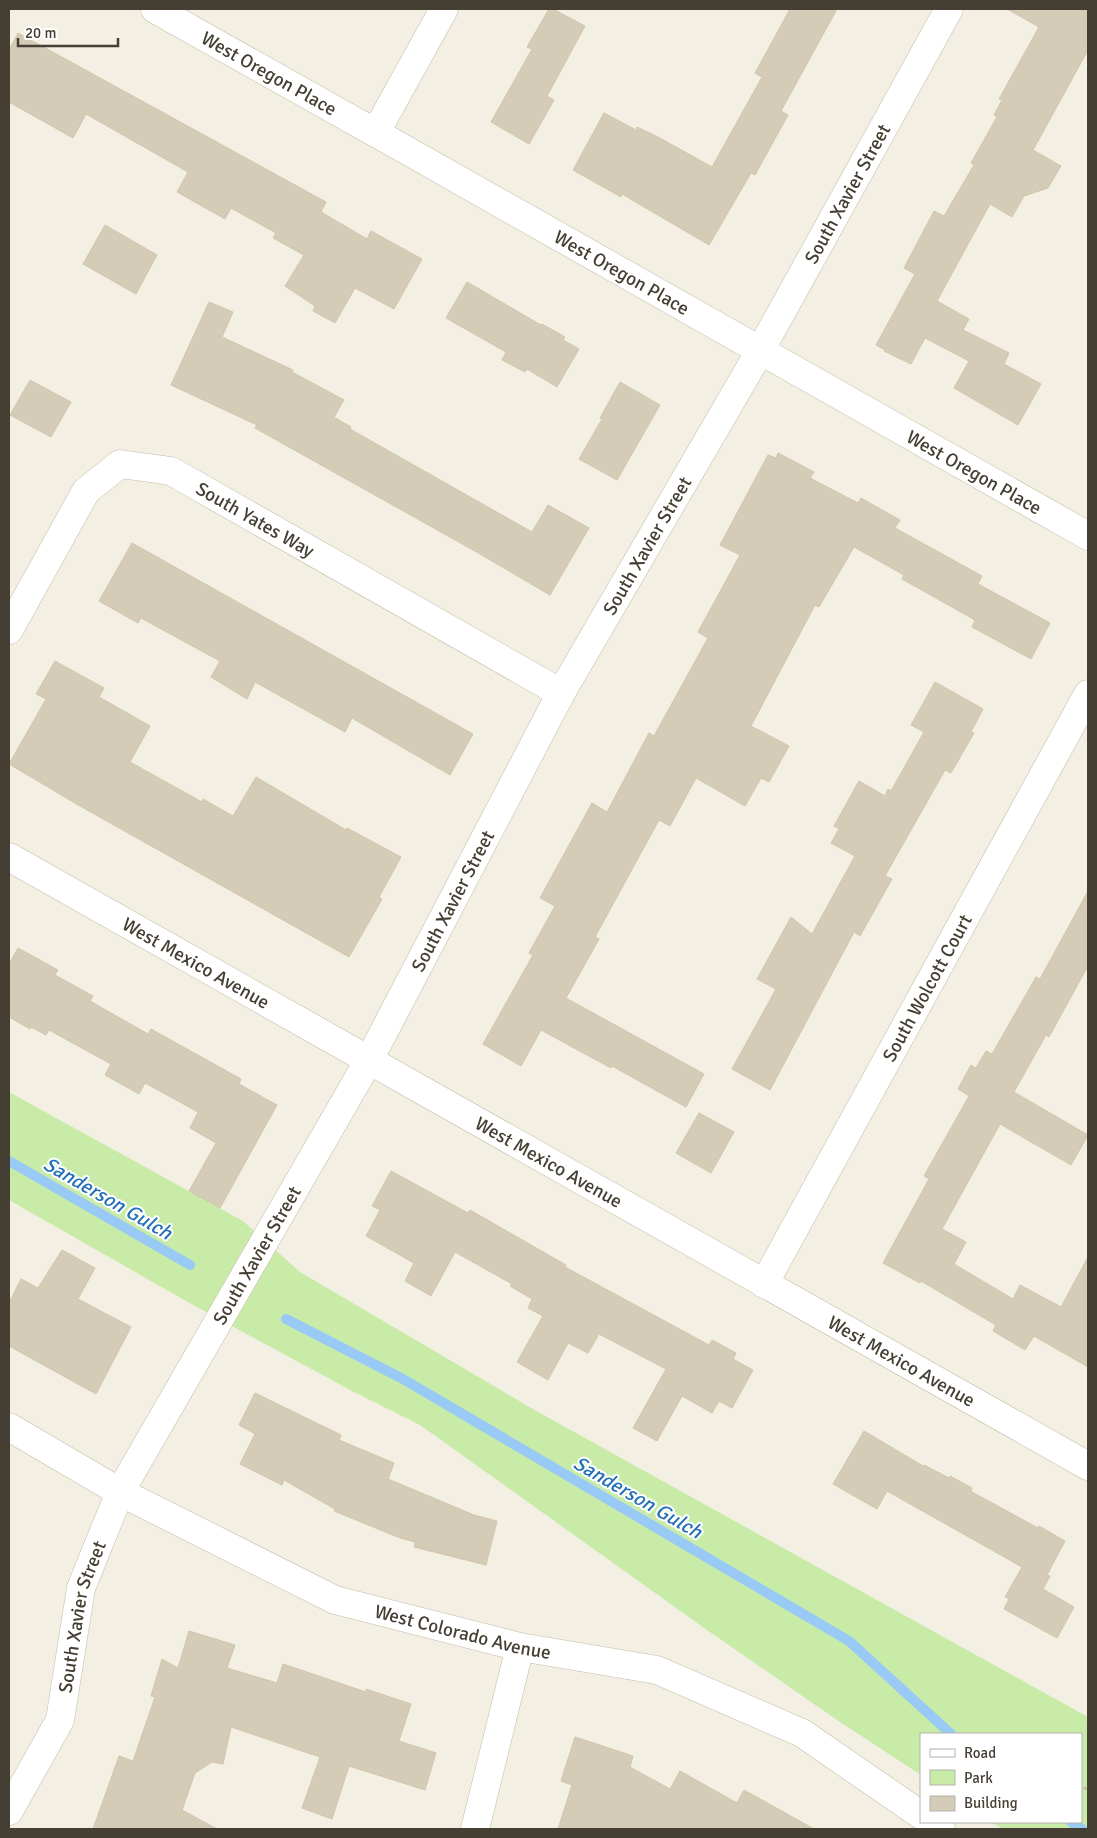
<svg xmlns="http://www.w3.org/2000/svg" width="1097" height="1838" viewBox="0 0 1097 1838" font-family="Signika,sans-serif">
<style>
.green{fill:#c8eba8}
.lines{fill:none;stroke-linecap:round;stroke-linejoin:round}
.stream{stroke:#99caf6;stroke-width:10}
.building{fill:#d5ccb8;stroke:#d1c5aa}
.street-casing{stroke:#c2bba8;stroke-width:29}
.path{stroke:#c2b595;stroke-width:3;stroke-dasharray:2.5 2.5;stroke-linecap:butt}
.street{stroke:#fff;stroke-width:28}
.labels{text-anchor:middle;stroke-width:4;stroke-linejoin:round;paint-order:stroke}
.street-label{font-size:19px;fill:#453f33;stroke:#fff}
.water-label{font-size:20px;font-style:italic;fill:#2470b9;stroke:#fff}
</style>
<rect width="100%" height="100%" fill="#f3efe3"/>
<path class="green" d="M 9,1092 L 243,1221 L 300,1272 L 538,1412 L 1088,1717 L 1088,1829 L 1003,1829 L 991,1822 L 1081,1822 L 1081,1734 L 921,1734 L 921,1775 L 840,1722 L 707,1630 L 420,1425 L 352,1391 L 193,1305 L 9,1200 Z"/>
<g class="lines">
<g class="stream">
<path d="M 9,1161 L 190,1265"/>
<path d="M 286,1319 L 403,1379 L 849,1641 L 951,1734"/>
<path d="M 1071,1822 L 1082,1829"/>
</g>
</g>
<g class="building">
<path d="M 549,9 L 553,9 L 585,26 L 547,96 L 554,100 L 529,144 L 491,122 L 532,49 L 527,47 Z"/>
<path d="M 790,9 L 837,9 L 781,111 L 788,115 L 755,175 L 751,173 L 709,245 L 622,194 L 621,197 L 573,170 L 604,113 L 636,130 L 637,127 L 658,137 L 712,167 L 762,77 L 755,73 Z"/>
<path d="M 1007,9 L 1088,9 L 1088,50 L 1033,150 L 1061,166 L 1048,188 L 1024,196 L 1012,217 L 990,204 L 937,301 L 969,319 L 963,330 L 1009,353 L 1004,364 L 1041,384 L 1018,425 L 954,388 L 969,361 L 925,338 L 911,364 L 884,351 L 885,350 L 876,345 L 915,274 L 904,268 L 934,211 L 944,216 L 974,165 L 971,163 L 997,117 L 994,115 L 1002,100 L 999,99 L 1039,27 Z"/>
<path d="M 18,33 L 326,202 L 321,212 L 367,239 L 371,231 L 422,259 L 394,309 L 355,288 L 335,323 L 313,311 L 315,306 L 285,286 L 304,255 L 273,238 L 276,233 L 231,208 L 225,219 L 177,192 L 188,172 L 86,114 L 73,138 L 9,102 L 9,50 Z"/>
<path d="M 105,225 L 157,255 L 136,294 L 83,264 Z"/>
<path d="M 467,282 L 541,325 L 542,324 L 565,337 L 563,340 L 579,349 L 557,387 L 527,369 L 525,372 L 502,360 L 506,352 L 446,318 Z"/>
<path d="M 209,302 L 233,312 L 222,337 L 293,370 L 292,372 L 344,400 L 334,417 L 351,427 L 350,429 L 532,532 L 548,505 L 589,528 L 550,595 L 473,550 L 255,428 L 257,425 L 171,385 Z"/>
<path d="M 30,380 L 71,402 L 51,437 L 10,415 Z"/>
<path d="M 620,382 L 660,405 L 617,480 L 579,459 L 602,419 L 600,418 Z"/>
<path d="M 778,453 L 814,472 L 810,478 L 858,503 L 861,498 L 900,520 L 895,528 L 982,576 L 978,584 L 1050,623 L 1031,659 L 972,627 L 975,620 L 902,579 L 904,575 L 854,547 L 819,607 L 815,605 L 751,726 L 789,746 L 769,782 L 761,778 L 745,806 L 696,778 L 670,826 L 659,820 L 595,937 L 599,939 L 566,998 L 704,1074 L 686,1107 L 612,1066 L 611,1068 L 541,1030 L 521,1066 L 483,1044 L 533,955 L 529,953 L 555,906 L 540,898 L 592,803 L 607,812 L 649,733 L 654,736 L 708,638 L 698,632 L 740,555 L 720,545 L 768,455 L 776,458 Z"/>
<path d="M 132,543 L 473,734 L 450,775 L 352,718 L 345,732 L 255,682 L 247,699 L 211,677 L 220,661 L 141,618 L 138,623 L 99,601 Z"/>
<path d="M 55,661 L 104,688 L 99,697 L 150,726 L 130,762 L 202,802 L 203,799 L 233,816 L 256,777 L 346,830 L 347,828 L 401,857 L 379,897 L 382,899 L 349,957 L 80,806 L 9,764 L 46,699 L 36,694 Z"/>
<path d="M 935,682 L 983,709 L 971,732 L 974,733 L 951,773 L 945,770 L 885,876 L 892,879 L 860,936 L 854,932 L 770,1090 L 732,1069 L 776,989 L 757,979 L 791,917 L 812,934 L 855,856 L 831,843 L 839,829 L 834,826 L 859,781 L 885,796 L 888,789 L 891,791 L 924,732 L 911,725 Z"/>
<path d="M 1088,891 L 1088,966 L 1049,1037 L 1046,1035 L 1014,1092 L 1088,1135 L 1071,1165 L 1000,1124 L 942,1229 L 966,1242 L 954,1264 L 1013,1299 L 1020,1285 L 1061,1307 L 1088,1257 L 1088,1367 L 1034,1336 L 1025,1350 L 993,1331 L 996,1325 L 921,1281 L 920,1283 L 883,1263 L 929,1179 L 924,1176 L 969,1096 L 958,1089 L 971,1065 L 976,1068 L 986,1051 L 992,1054 L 1036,977 L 1040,979 Z"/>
<path d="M 18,948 L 58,970 L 55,975 L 93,996 L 90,1001 L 148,1034 L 151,1029 L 241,1079 L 239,1084 L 277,1105 L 220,1208 L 189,1191 L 216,1143 L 190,1128 L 198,1112 L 145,1083 L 139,1094 L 105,1075 L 111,1064 L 49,1030 L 46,1035 L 31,1027 L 30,1029 L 9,1017 L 9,964 Z"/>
<path d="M 699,1113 L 734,1132 L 711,1173 L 676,1153 Z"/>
<path d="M 391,1171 L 468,1213 L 470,1210 L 566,1265 L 565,1267 L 709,1345 L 712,1340 L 736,1353 L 733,1359 L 753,1370 L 732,1408 L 719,1401 L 712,1413 L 682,1396 L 657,1441 L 633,1428 L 666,1369 L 599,1334 L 588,1353 L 568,1343 L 548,1380 L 517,1362 L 543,1316 L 528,1308 L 532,1299 L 510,1286 L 512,1284 L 455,1252 L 431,1296 L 405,1281 L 414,1263 L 366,1236 L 380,1210 L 372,1206 Z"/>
<path d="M 62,1250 L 95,1268 L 78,1299 L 131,1327 L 96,1394 L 9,1346 L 9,1303 L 21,1279 L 38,1288 Z"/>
<path d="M 255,1393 L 341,1435 L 339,1440 L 394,1463 L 388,1479 L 474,1515 L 497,1521 L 486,1565 L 414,1547 L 415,1542 L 400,1538 L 334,1511 L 335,1509 L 284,1480 L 282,1485 L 240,1464 L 255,1434 L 239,1425 Z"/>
<path d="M 864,1431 L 923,1466 L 924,1465 L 949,1478 L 950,1476 L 972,1488 L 971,1491 L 972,1492 L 1038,1528 L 1039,1526 L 1065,1541 L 1047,1575 L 1050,1576 L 1043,1589 L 1074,1607 L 1057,1638 L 1004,1609 L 1009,1599 L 1005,1597 L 1022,1567 L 887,1491 L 877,1509 L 833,1484 Z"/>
<path d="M 189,1631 L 235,1645 L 227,1668 L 277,1683 L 283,1664 L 366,1692 L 366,1689 L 411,1704 L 399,1741 L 436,1753 L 425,1790 L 349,1766 L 332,1819 L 302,1808 L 320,1757 L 231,1727 L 223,1764 L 212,1762 L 195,1773 L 182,1810 L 217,1829 L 93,1829 L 119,1756 L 133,1761 L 155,1697 L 151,1696 L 162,1659 L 178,1668 Z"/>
<path d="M 575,1737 L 633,1756 L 630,1767 L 670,1789 L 680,1771 L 737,1803 L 744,1790 L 814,1829 L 558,1829 L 572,1785 L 561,1781 Z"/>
</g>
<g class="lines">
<g class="street-casing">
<g id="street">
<path id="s1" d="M 155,9 C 467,183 777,361 1088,536"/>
<path d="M 376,132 L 444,9"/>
<path id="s2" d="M 9,630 L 86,491 L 120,464 L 171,471 L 561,693"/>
<path id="s3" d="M 9,857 L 1088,1466"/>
<path id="s4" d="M 764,1284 L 1088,694"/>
<path id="s5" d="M 9,1427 L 120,1492 L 335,1600 L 520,1647 L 657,1670 L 802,1733 L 921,1815"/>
<path id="s6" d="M 9,1811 L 60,1720 L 81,1588 L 120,1492 L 369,1060 L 561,693 L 760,351 L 949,9"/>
<path d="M 930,1822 L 941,1829"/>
<path d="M 475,1829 L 520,1647"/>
</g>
</g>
<path class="path" d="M 1084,1789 L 1088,1787"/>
<use href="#street" class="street"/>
</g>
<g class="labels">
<g class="street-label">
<text dy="7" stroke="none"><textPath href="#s1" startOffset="131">West Oregon Place</textPath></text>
<text dy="7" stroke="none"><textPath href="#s6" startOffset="1830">South Xavier Street</textPath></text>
<text dy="7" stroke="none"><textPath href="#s1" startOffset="536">West Oregon Place</textPath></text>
<text dy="7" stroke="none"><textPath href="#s1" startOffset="941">West Oregon Place</textPath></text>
<text dy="7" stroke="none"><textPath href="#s2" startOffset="351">South Yates Way</textPath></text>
<text dy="7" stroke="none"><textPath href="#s6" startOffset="1425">South Xavier Street</textPath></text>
<text dy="7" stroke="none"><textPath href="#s6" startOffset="1020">South Xavier Street</textPath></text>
<text dy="7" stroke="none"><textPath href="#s3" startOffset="215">West Mexico Avenue</textPath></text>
<text dy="7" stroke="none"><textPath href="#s4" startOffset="338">South Wolcott Court</textPath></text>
<text dy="7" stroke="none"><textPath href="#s3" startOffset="620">West Mexico Avenue</textPath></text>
<text dy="7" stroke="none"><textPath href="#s6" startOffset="615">South Xavier Street</textPath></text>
<text dy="7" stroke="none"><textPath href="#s3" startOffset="1025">West Mexico Avenue</textPath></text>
<text dy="7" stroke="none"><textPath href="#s6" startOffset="210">South Xavier Street</textPath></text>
<text dy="7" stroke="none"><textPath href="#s5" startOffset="501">West Colorado Avenue</textPath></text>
</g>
<g class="water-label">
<text transform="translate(108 1198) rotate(30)" y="7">Sanderson Gulch</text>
<text transform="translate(638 1497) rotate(30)" y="7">Sanderson Gulch</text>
</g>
</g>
<rect width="1097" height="1838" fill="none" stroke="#453f33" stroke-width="20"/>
<rect x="920" y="1733" width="162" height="90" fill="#ffffff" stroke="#b5b2ad"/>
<rect x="930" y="1749" width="25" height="8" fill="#ffffff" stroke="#b5b2ad"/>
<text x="964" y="1758" font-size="15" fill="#453f33">Road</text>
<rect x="930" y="1770" width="25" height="15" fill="#c8eba8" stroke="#b5b2ad"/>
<text x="964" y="1783" font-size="15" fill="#453f33">Park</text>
<rect x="930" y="1796" width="25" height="15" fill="#d5ccb8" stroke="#b5b2ad"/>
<text x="964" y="1808" font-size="15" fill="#453f33">Building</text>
<path d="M18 38v8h100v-8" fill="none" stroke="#453f33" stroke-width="2.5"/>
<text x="25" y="38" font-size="15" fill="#453f33" stroke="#ffffff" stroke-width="4" paint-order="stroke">20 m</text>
</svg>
